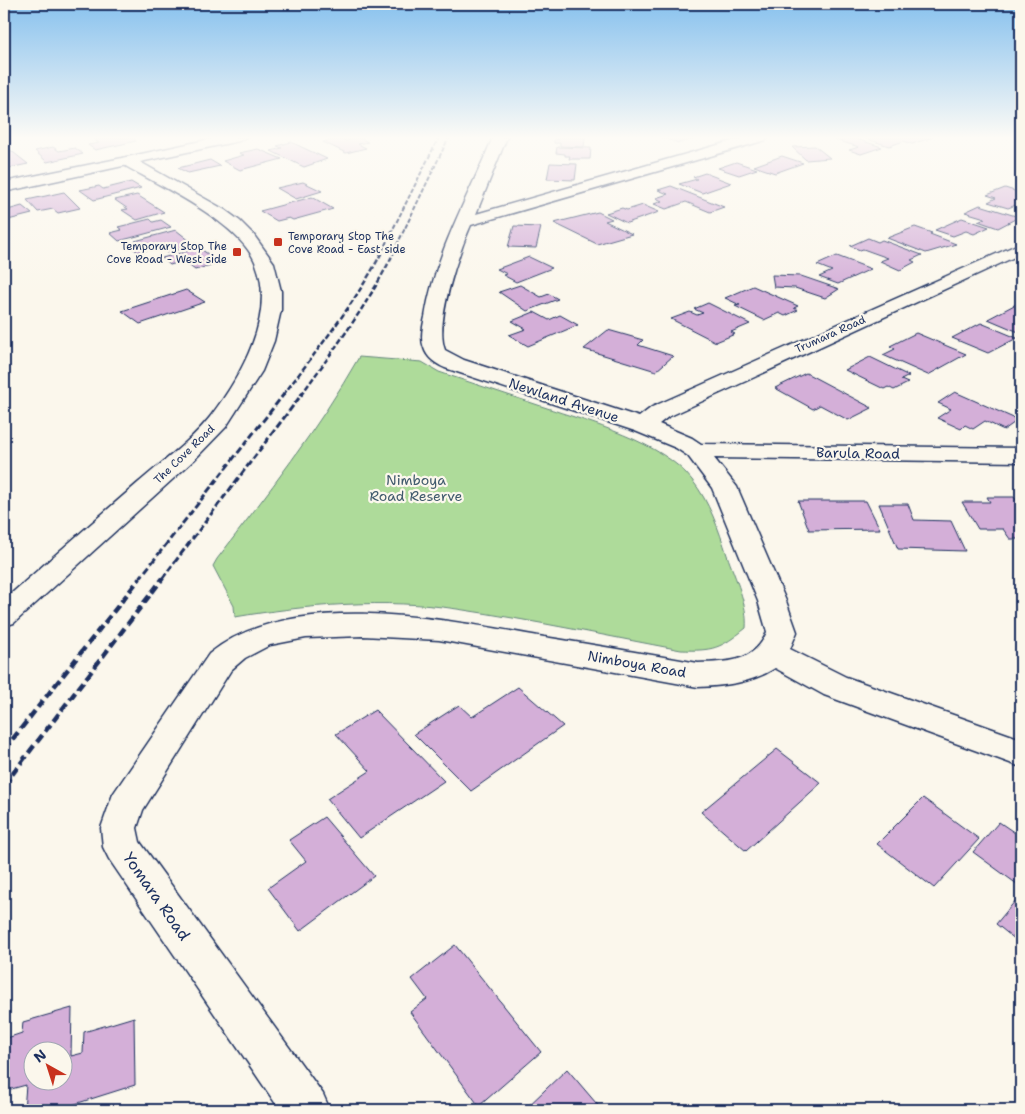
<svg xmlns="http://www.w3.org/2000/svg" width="1025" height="1114" viewBox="0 0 1025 1114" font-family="'Shantell Sans',sans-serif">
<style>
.green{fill:#aedb9a;stroke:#64857c}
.building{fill:#d4afd8;stroke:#1b2f5e;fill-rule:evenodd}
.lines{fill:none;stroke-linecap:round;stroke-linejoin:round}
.minor-casing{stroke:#1b2f5e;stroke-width:3}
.tertiary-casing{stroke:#1b2f5e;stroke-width:3}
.minor{fill:#fbf7ec;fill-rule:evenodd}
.tertiary{fill:#fbf7ec;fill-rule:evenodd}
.rail-far3{stroke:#1b2f5e;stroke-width:2;stroke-dasharray:4.5 2;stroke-linecap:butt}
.rail-far2{stroke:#1b2f5e;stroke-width:2.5;stroke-dasharray:5.5 2.5;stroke-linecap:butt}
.rail-far1{stroke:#1b2f5e;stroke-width:3;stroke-dasharray:7 3;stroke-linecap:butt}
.rail{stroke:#1b2f5e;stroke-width:4.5;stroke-dasharray:9 4.5;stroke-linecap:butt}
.poi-dot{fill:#c8321e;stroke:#fbf7ec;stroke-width:2}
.labels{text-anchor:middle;stroke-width:4.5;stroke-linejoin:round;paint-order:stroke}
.far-poi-label{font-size:11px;fill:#1b2f5e;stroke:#fbf7ec;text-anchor:start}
.far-street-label{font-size:11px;fill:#1b2f5e;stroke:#fbf7ec}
.street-label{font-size:14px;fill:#1b2f5e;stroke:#fbf7ec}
.park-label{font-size:14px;fill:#405a6d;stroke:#fbf7ec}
.near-street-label{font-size:16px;fill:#1b2f5e;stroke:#fbf7ec}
</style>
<rect width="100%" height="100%" fill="#fbf7ec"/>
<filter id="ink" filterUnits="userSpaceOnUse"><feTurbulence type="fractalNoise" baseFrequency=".02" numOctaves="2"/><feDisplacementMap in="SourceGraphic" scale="10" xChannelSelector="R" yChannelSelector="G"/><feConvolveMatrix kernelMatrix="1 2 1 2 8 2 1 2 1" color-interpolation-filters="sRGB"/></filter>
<g filter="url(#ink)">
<path class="green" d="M 359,357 L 422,362 L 439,372 C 474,384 509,395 544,407 C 588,422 663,442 692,480 C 709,501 719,530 727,555 C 735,578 748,604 746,628 C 720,649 713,651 681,650 C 606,636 532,620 457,609 C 386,598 306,605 235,617 L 234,606 L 213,566 L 217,559 C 267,494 318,429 359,357 Z"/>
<g class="building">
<path d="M 98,137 L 131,137 L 136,141 L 95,150 L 88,145 L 99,143 L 93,139 Z"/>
<path d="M 358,137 L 368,142 L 358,144 L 366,148 L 346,153 L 323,142 L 340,138 L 346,141 Z"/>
<path d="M 559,137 L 585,137 L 584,147 L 560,146 L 560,143 L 554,143 L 554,139 L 559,140 Z"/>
<path d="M 660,137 L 700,137 L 679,143 Z"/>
<path d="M 844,137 L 850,137 L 882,147 L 861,154 L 849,150 L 859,147 L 836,140 Z"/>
<path d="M 874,137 L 933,137 L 912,144 L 904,141 L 889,146 L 867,139 Z"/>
<path d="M 291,142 L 327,159 L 304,167 L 271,151 L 282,148 L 277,146 Z"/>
<path d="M 815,146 L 830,158 L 806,160 L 792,147 Z"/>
<path d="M 53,147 L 59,151 L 75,148 L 83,154 L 47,162 L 35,151 Z"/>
<path d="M 557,147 L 591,148 L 590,159 L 569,159 L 570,156 L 565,156 L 565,154 L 556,153 Z"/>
<path d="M 9,149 L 28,164 L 4,169 L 4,150 Z"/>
<path d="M 258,149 L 282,159 L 240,170 L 223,161 L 244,155 L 239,153 Z"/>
<path d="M 782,156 L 803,163 L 775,173 L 754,166 Z"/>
<path d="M 210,160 L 220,166 L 188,173 L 178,168 Z"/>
<path d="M 736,162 L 757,169 L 739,175 L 718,168 Z"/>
<path d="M 550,163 L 577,164 L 575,180 L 547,179 Z"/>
<path d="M 705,173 L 731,183 L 702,193 L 679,184 L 697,179 L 693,177 Z"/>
<path d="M 131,182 L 141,188 L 94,200 L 80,190 L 99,186 L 103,189 Z"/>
<path d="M 303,182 L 322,191 L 296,199 L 277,188 Z"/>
<path d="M 671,186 L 724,207 L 710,212 L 686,202 L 666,209 L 654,204 L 662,201 L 656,198 L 668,194 L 658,190 Z"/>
<path d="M 1005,188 L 1021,193 L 1021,206 L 1016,205 L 1008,208 L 988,202 L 996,198 L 987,195 Z"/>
<path d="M 64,192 L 80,208 L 58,213 L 53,209 L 38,212 L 27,200 Z"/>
<path d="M 137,195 L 164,212 L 137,220 L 122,210 L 128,209 L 115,200 Z"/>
<path d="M 312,197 L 333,209 L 293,220 L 289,218 L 277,221 L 260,211 Z"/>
<path d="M 643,205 L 659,212 L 627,223 L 606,213 L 622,208 L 627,210 Z"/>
<path d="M 980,205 L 1019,217 L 998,228 L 978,221 L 985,218 L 965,212 Z"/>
<path d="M 22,206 L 32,214 L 4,221 L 4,211 Z"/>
<path d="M 598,212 L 612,219 L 605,221 L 632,234 L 597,244 L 554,223 Z"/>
<path d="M 962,218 L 989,227 L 974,234 L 966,231 L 953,236 L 935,230 Z"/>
<path d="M 150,219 L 153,222 L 161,220 L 171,227 L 119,241 L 110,233 L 122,230 L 118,227 Z"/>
<path d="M 514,226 L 541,227 L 536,248 L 508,247 Z"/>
<path d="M 915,227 L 932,233 L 930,234 L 956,244 L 926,253 L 887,238 Z"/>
<path d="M 176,230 L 195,245 L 167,253 L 159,247 L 138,252 L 131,247 L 140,244 L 135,241 Z"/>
<path d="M 868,238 L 878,242 L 882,240 L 922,255 L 911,260 L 915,262 L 900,270 L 880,261 L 888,258 L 863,249 L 860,250 L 850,246 Z"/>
<path d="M 199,248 L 220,262 L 195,270 L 183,261 L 170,265 L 162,258 Z"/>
<path d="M 837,256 L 871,269 L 838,284 L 819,277 L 832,271 L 817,265 Z"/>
<path d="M 529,257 L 552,268 L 516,282 L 503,275 L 507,274 L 497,269 Z"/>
<path d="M 772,275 L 801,276 L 839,289 L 825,298 L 795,288 L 774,287 Z"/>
<path d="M 520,285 L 541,297 L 549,294 L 558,299 L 527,311 L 499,292 Z"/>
<path d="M 753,286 L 798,306 L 794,308 L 798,310 L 785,316 L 779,313 L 764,320 L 735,306 L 740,305 L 725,298 Z"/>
<path d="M 186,290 L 205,302 L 140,324 L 122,311 Z"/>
<path d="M 708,303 L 750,324 L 731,332 L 735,334 L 716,342 L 671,319 L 690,312 L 697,315 L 703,313 L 694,309 Z"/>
<path d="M 1018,303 L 1021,304 L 1021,333 L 988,319 Z"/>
<path d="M 534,312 L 549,320 L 560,315 L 578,325 L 528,346 L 509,335 L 526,329 L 512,321 Z"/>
<path d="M 981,323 L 1017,338 L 988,353 L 952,338 Z"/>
<path d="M 608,330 L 643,340 L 638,345 L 673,356 L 656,371 L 584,349 Z"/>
<path d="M 916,333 L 966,354 L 928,375 L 883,355 L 895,349 L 890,346 Z"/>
<path d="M 870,357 L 909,376 L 901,380 L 908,383 L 894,390 L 888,387 L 884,389 L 845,370 Z"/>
<path d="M 806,373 L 872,408 L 848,420 L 820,405 L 813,409 L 775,388 Z"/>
<path d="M 955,392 L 1018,420 L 1004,430 L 985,421 L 973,429 L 965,425 L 961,429 L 937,418 L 951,409 L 938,403 Z"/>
<path d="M 987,497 L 1014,497 L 1021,507 L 1021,539 L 1010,539 L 1003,529 L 978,529 L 962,502 L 990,502 Z"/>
<path d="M 798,501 L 866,501 L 880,529 L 809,530 Z"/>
<path d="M 879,504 L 908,504 L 914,520 L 951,521 L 965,551 L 898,549 Z"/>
<path d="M 518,687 L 563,726 L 471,791 L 414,734 L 459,705 L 472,717 Z"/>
<path d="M 375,710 L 444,781 L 359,838 L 327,799 L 370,771 L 336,734 Z"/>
<path d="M 777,749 L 821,783 L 746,851 L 701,812 Z"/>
<path d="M 923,798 L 979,839 L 934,888 L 877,844 Z"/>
<path d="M 324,817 L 374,876 L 300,931 L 268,888 L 306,861 L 289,840 Z"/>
<path d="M 999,822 L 1021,837 L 1021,887 L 973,852 Z"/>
<path d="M 1021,894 L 1021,944 L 996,924 Z"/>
<path d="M 455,945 L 541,1052 L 479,1106 L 410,1012 L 427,999 L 412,979 Z"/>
<path d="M 72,1008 L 71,1056 L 83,1053 L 84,1032 L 134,1017 L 135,1085 L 56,1110 L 24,1110 L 26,1085 L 4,1091 L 4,1039 L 22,1033 L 23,1022 ZM 32,1052 L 62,1052 L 62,1082 L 32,1082 Z"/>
<path d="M 567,1069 L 602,1110 L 524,1110 Z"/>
</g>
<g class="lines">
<g class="minor-casing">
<g id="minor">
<path d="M 493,137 L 507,137 L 476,214 L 746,137 L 768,137 L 766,140 L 471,225 C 459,252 434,323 445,350 L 464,360 L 639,417 L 652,407 L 1021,243 L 1021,254 L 668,417 L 659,424 L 692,438 L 701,444 L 1021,448 L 1021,462 L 714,458 L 737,487 L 786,601 L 797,632 L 790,649 L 846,677 L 1021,739 L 1021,767 L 824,695 L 775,668 C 752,683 725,686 698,687 L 439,640 L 363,636 L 306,638 L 270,645 L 245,658 L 231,670 L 143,810 L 137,828 L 140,842 L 323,1094 L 330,1110 L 280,1110 L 109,859 L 103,847 L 101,828 L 113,794 L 209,654 C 290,587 449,620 544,637 C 596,645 647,654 698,663 C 728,662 754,663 767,632 L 758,601 L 712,488 L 688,456 L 676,448 L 635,431 L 445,368 C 436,364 427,358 424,348 C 420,338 423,326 425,317 C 435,253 469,196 493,137 Z"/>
<path d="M 127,157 L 132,158 L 134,161 L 132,164 L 4,192 L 4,182 Z"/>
</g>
</g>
<g class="tertiary-casing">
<path id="tertiary" d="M 220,137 L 246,137 L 239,141 L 140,162 L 225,210 L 240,221 L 253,234 L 274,263 L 281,291 L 281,310 L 274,341 L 262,371 L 226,427 L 194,460 L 14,623 L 4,626 L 4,600 C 48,561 93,522 138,483 C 162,462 190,442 210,417 C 241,377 276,315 256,264 C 240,222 160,186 122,164 L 120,161 L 122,158 L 127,157 Z"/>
</g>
<use href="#minor" class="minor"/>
<use href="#tertiary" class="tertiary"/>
<g class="rail-far3">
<path d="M 382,251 L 439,137"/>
<path d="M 394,251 L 449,137"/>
</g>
<g class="rail-far2">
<path d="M 283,395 C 319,348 356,302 383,250"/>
<path d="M 301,395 C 335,348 370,302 395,250"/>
</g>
<g class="rail-far1">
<path d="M 139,579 L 284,394"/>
<path d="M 162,579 L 302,394"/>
</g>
<g class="rail">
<path d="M 4,750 L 140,578"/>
<path d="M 4,785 L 163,578"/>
</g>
</g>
</g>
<linearGradient id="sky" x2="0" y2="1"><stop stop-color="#87c1ee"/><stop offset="0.47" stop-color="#fdfbf6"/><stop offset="1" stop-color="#fdfbf6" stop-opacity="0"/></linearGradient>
<rect width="1025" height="293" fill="url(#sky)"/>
<g class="poi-dot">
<rect x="273" y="237" width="10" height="10" rx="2.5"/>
<rect x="232" y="247" width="10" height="10" rx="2.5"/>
</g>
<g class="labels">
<g class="far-poi-label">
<text x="288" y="240">Temporary Stop The<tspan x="288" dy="13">Cove Road - East side</tspan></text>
<text x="227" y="250" text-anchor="end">Temporary Stop The<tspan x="227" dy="13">Cove Road - West side</tspan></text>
</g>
<g class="far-street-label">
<text transform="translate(830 334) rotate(-24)" y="4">Trumara Road</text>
<text transform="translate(184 454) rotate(-44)" y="4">The Cove Road</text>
</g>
<g class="street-label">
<text transform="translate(564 400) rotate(18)" y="5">Newland Avenue</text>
<text transform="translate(858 453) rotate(1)" y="5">Barula Road</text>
<text transform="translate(637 664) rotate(10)" y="5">Nimboya Road</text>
</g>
<g class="park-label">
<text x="416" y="485">Nimboya<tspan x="416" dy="16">Road Reserve</tspan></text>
</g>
<g class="near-street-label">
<text transform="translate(157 896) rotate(55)" y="6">Yomara Road</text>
</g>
</g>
<rect width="1025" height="1114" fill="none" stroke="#fbf7ec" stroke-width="20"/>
<rect x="10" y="10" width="1005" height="1094" fill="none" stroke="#1b2f5e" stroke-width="2" filter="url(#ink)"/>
<g transform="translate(48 1066) rotate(321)"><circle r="24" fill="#fbf7ec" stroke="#a1a7b3"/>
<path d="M0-4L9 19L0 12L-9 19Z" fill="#c8321e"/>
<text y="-8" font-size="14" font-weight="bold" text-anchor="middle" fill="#1b2f5e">N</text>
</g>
</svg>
